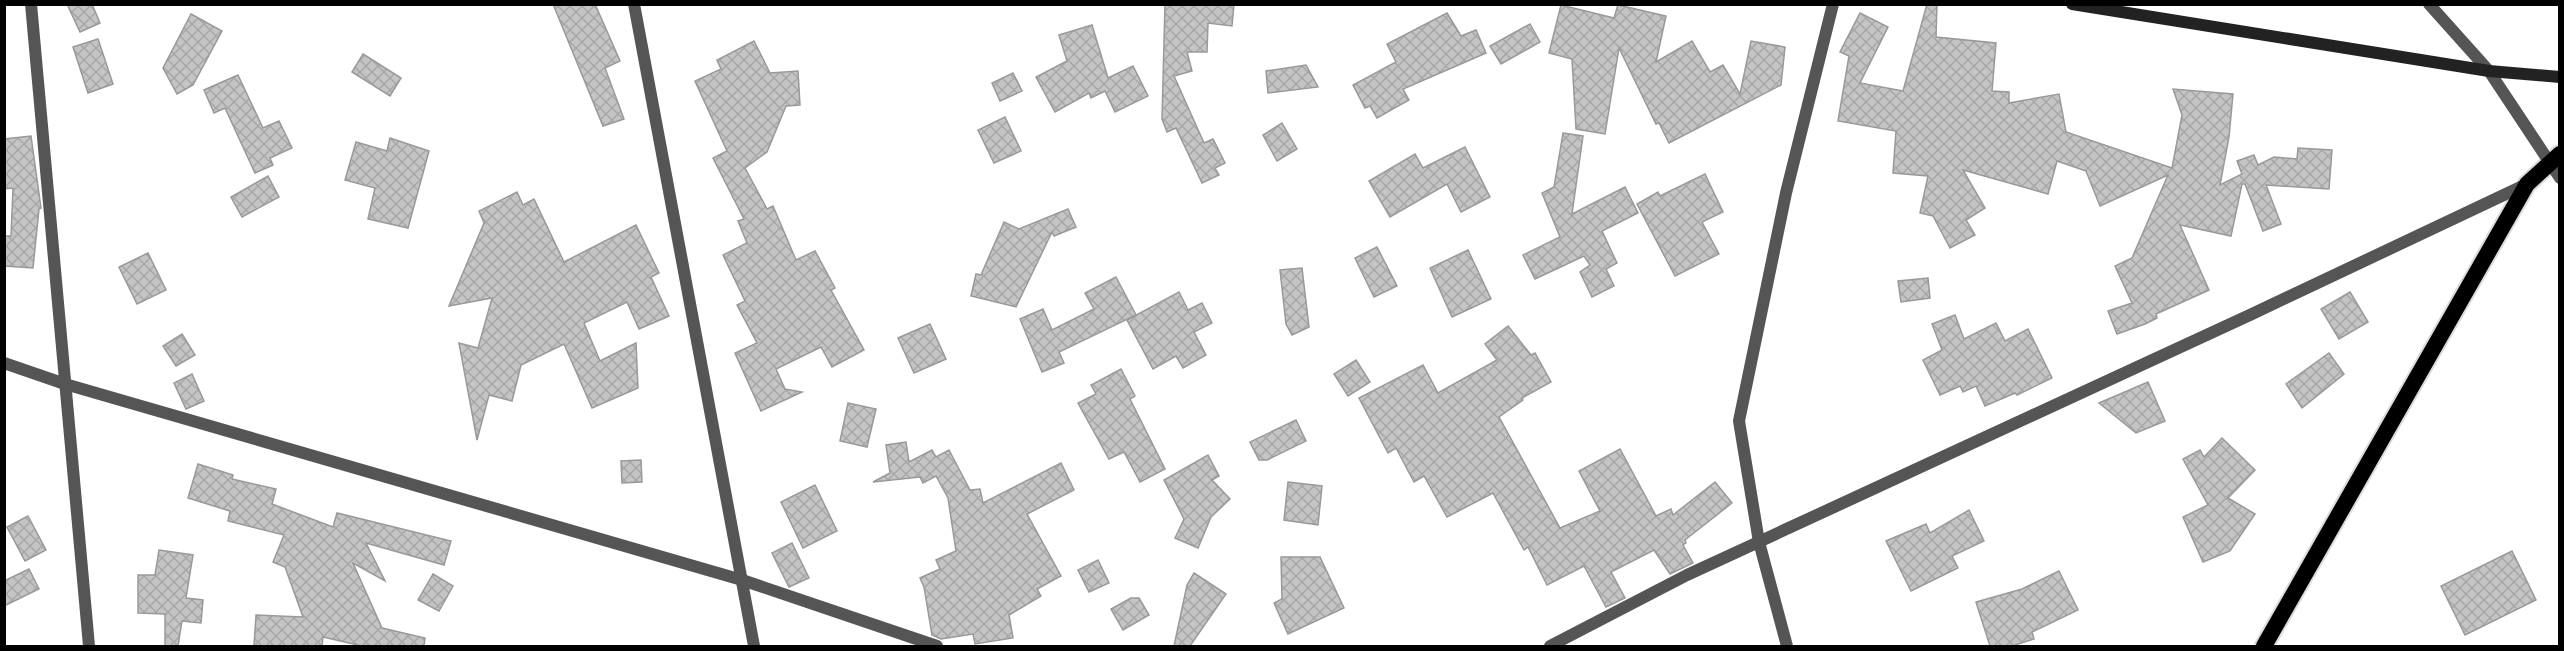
<svg xmlns="http://www.w3.org/2000/svg" width="2564" height="651" viewBox="0 0 2564 651" font-family="'Roboto Condensed',sans-serif">
<style>
.building{fill:url(#building-cross-hatch);stroke:#999;stroke-width:1.5}
.lines{fill:none;stroke-linecap:round;stroke-linejoin:round}
.trunk-casing{stroke:#dbdbdb;stroke-width:20}
.minor{stroke:#555;stroke-width:12}
.secondary{stroke:#222;stroke-width:12}
.trunk{stroke:#000;stroke-width:16}
</style>
<defs>
<pattern id="building-cross-hatch" width="8" height="8" patternUnits="userSpaceOnUse" patternTransform="scale(1.5)"><rect width="8" height="8" fill="#c4c4c4"/><path d="M0 0l8 8M0 8l8-8" fill="none" stroke="#a7a7a7"/></pattern>
</defs>
<rect width="100%" height="100%" fill="#fff"/>
<g class="building">
<path d="M 67,4 L 92,4 L 100,23 L 80,32 Z"/>
<path d="M 553,4 L 595,4 L 620,61 L 605,68 L 624,119 L 603,126 Z"/>
<path d="M 1165,4 L 1234,4 L 1232,26 L 1208,23 L 1207,52 L 1187,52 L 1192,71 L 1174,76 L 1204,143 L 1213,139 L 1225,163 L 1215,168 L 1219,175 L 1202,183 L 1176,128 L 1167,132 L 1162,119 Z"/>
<path d="M 1927,4 L 1937,4 L 1936,37 L 1996,43 L 1992,91 L 2009,92 L 2009,103 L 2059,94 L 2066,132 L 2172,168 L 2182,115 L 2173,89 L 2233,94 L 2229,137 L 2220,185 L 2242,174 L 2237,161 L 2254,155 L 2258,165 L 2274,157 L 2297,159 L 2298,148 L 2332,150 L 2329,189 L 2266,185 L 2281,224 L 2263,231 L 2245,184 L 2242,184 L 2231,236 L 2180,225 L 2209,290 L 2156,314 L 2157,318 L 2145,324 L 2117,334 L 2108,311 L 2132,303 L 2115,266 L 2132,258 L 2168,175 L 2100,206 L 2086,171 L 2057,161 L 2048,194 L 1963,170 L 1985,208 L 1966,220 L 1975,235 L 1950,248 L 1933,216 L 1920,213 L 1928,176 L 1893,173 L 1896,131 L 1838,121 L 1849,56 L 1840,52 L 1860,13 L 1888,27 L 1860,83 L 1903,91 Z"/>
<path d="M 1561,5 L 1614,18 L 1618,5 L 1666,16 L 1656,62 L 1692,41 L 1710,72 L 1723,65 L 1740,94 L 1751,41 L 1785,47 L 1781,85 L 1669,143 L 1659,123 L 1656,124 L 1619,48 L 1605,134 L 1576,129 L 1572,59 L 1549,53 Z"/>
<path d="M 1447,13 L 1461,36 L 1476,30 L 1486,53 L 1403,89 L 1409,100 L 1377,118 L 1370,106 L 1365,108 L 1353,85 L 1396,62 L 1387,44 Z"/>
<path d="M 191,14 L 222,31 L 193,85 L 177,94 L 163,68 Z"/>
<path d="M 1530,24 L 1540,42 L 1501,64 L 1490,46 Z"/>
<path d="M 1092,25 L 1108,78 L 1133,66 L 1148,96 L 1115,112 L 1105,91 L 1091,98 L 1089,93 L 1055,112 L 1036,77 L 1067,61 L 1059,35 Z"/>
<path d="M 98,39 L 113,84 L 88,93 L 73,47 Z"/>
<path d="M 754,41 L 770,73 L 798,71 L 800,105 L 786,106 L 767,152 L 745,168 L 767,209 L 773,206 L 796,260 L 815,251 L 835,288 L 831,290 L 864,350 L 832,367 L 821,347 L 776,369 L 785,389 L 802,392 L 761,411 L 735,353 L 757,343 L 737,305 L 745,301 L 723,255 L 747,243 L 738,221 L 744,219 L 713,158 L 727,151 L 695,81 L 721,69 L 717,60 Z"/>
<path d="M 363,54 L 401,78 L 390,96 L 352,72 Z"/>
<path d="M 1306,65 L 1318,87 L 1268,93 L 1266,71 Z"/>
<path d="M 1013,73 L 1022,91 L 1000,101 L 992,83 Z"/>
<path d="M 238,75 L 263,128 L 279,121 L 292,148 L 270,158 L 273,165 L 255,173 L 225,108 L 214,113 L 204,90 Z"/>
<path d="M 1005,117 L 1021,151 L 994,163 L 978,130 Z"/>
<path d="M 1282,123 L 1297,149 L 1277,161 L 1263,135 Z"/>
<path d="M 1563,133 L 1583,136 L 1572,214 L 1625,187 L 1638,213 L 1602,231 L 1617,263 L 1606,269 L 1614,286 L 1592,297 L 1580,272 L 1590,265 L 1584,256 L 1535,279 L 1523,255 L 1560,237 L 1542,193 L 1554,187 Z"/>
<path d="M 31,136 L 41,208 L 39,209 L 33,268 L 4,266 L 4,236 L 11,236 L 13,188 L 4,189 L 4,139 Z"/>
<path d="M 390,138 L 429,151 L 408,228 L 368,219 L 375,188 L 345,180 L 356,142 L 387,151 Z"/>
<path d="M 1465,147 L 1490,197 L 1461,212 L 1447,184 L 1390,217 L 1369,181 L 1415,154 L 1423,168 Z"/>
<path d="M 1705,174 L 1723,212 L 1702,222 L 1719,254 L 1675,276 L 1637,204 L 1658,192 L 1660,196 Z"/>
<path d="M 268,176 L 279,197 L 242,217 L 231,197 Z"/>
<path d="M 517,192 L 523,205 L 534,199 L 564,262 L 636,225 L 659,273 L 651,277 L 669,316 L 639,329 L 627,302 L 584,323 L 600,361 L 636,343 L 638,388 L 592,408 L 564,344 L 521,365 L 512,401 L 489,395 L 477,440 L 459,343 L 478,348 L 492,298 L 449,306 L 484,223 L 479,211 Z"/>
<path d="M 1068,209 L 1076,227 L 1054,236 L 1052,232 L 1016,307 L 971,296 L 976,274 L 981,275 L 1004,222 L 1019,229 Z"/>
<path d="M 1377,247 L 1397,286 L 1374,297 L 1355,258 Z"/>
<path d="M 1468,250 L 1491,299 L 1452,317 L 1430,268 Z"/>
<path d="M 148,253 L 166,290 L 137,304 L 119,267 Z"/>
<path d="M 1302,268 L 1309,327 L 1292,335 L 1286,324 L 1280,270 Z"/>
<path d="M 1116,277 L 1136,315 L 1059,352 L 1064,363 L 1042,372 L 1020,319 L 1043,309 L 1052,330 L 1094,309 L 1085,293 Z"/>
<path d="M 1928,278 L 1930,298 L 1901,302 L 1898,281 Z"/>
<path d="M 1179,292 L 1188,310 L 1202,303 L 1212,323 L 1194,332 L 1206,355 L 1183,368 L 1176,356 L 1153,369 L 1127,320 Z"/>
<path d="M 2350,292 L 2368,322 L 2339,339 L 2321,309 Z"/>
<path d="M 1955,315 L 1964,339 L 1996,323 L 2005,341 L 2028,329 L 2052,378 L 2017,395 L 2015,393 L 1985,406 L 1976,386 L 1963,392 L 1960,386 L 1940,395 L 1923,360 L 1942,350 L 1932,324 Z"/>
<path d="M 930,324 L 946,359 L 914,373 L 898,338 Z"/>
<path d="M 1508,326 L 1531,355 L 1535,353 L 1551,382 L 1522,398 L 1523,400 L 1499,417 L 1560,528 L 1600,511 L 1579,471 L 1620,449 L 1656,516 L 1671,509 L 1673,515 L 1715,482 L 1732,503 L 1685,540 L 1686,543 L 1683,545 L 1693,563 L 1670,574 L 1654,550 L 1611,572 L 1625,598 L 1606,607 L 1584,566 L 1547,585 L 1528,547 L 1524,550 L 1493,493 L 1447,517 L 1424,476 L 1414,482 L 1396,448 L 1388,453 L 1359,398 L 1423,365 L 1438,393 L 1497,360 L 1485,344 Z"/>
<path d="M 182,334 L 195,355 L 176,366 L 163,346 Z"/>
<path d="M 2329,353 L 2344,374 L 2302,408 L 2286,384 Z"/>
<path d="M 1356,360 L 1370,382 L 1348,396 L 1334,374 Z"/>
<path d="M 1121,369 L 1135,396 L 1130,399 L 1165,469 L 1140,482 L 1124,452 L 1109,459 L 1078,403 L 1096,394 L 1091,385 Z"/>
<path d="M 192,374 L 204,401 L 186,409 L 174,383 Z"/>
<path d="M 2148,382 L 2165,421 L 2136,433 L 2099,403 Z"/>
<path d="M 848,403 L 876,409 L 867,447 L 840,441 Z"/>
<path d="M 1296,420 L 1306,441 L 1267,460 L 1259,460 L 1250,442 Z"/>
<path d="M 2222,438 L 2255,470 L 2228,498 L 2255,514 L 2230,551 L 2203,562 L 2183,517 L 2208,505 L 2183,459 L 2200,450 L 2204,457 Z"/>
<path d="M 906,442 L 909,462 L 932,450 L 936,457 L 949,450 L 970,490 L 980,489 L 983,503 L 1061,463 L 1074,490 L 1027,514 L 1061,576 L 1037,589 L 1041,596 L 1009,615 L 1013,638 L 975,644 L 973,634 L 941,639 L 932,635 L 924,587 L 920,578 L 940,569 L 936,560 L 956,551 L 948,498 L 936,476 L 923,483 L 920,477 L 873,482 L 890,473 L 886,445 Z"/>
<path d="M 1208,455 L 1219,476 L 1212,480 L 1230,499 L 1211,517 L 1198,548 L 1175,538 L 1184,519 L 1164,480 Z"/>
<path d="M 641,460 L 642,482 L 622,483 L 621,461 Z"/>
<path d="M 198,464 L 233,475 L 232,479 L 276,489 L 272,504 L 333,527 L 337,513 L 451,541 L 444,565 L 366,543 L 385,581 L 353,563 L 382,628 L 425,638 L 424,646 L 362,646 L 323,637 L 322,646 L 254,646 L 256,615 L 303,617 L 285,567 L 273,562 L 284,535 L 228,521 L 230,511 L 188,498 Z"/>
<path d="M 1288,482 L 1322,486 L 1318,525 L 1284,520 Z"/>
<path d="M 815,485 L 837,531 L 803,548 L 781,502 Z"/>
<path d="M 1969,510 L 1984,541 L 1952,556 L 1958,568 L 1911,591 L 1886,541 L 1926,524 L 1930,533 Z"/>
<path d="M 28,516 L 46,550 L 25,561 L 7,527 Z"/>
<path d="M 792,543 L 809,578 L 789,587 L 772,553 Z"/>
<path d="M 159,550 L 193,555 L 186,598 L 203,600 L 201,623 L 182,621 L 178,646 L 165,646 L 165,614 L 138,613 L 138,575 L 155,575 Z"/>
<path d="M 2512,551 L 2536,600 L 2465,635 L 2441,586 Z"/>
<path d="M 1281,557 L 1320,557 L 1344,608 L 1288,634 L 1274,603 L 1282,599 Z"/>
<path d="M 1098,560 L 1109,583 L 1089,592 L 1078,570 Z"/>
<path d="M 29,569 L 39,589 L 4,606 L 4,581 Z"/>
<path d="M 2059,571 L 2078,610 L 2032,632 L 2034,639 L 2012,646 L 1990,646 L 1976,602 L 2022,589 Z"/>
<path d="M 1194,573 L 1226,594 L 1190,646 L 1174,646 L 1187,585 Z"/>
<path d="M 433,574 L 453,586 L 439,611 L 418,600 Z"/>
<path d="M 1131,598 L 1139,598 L 1149,615 L 1123,630 L 1111,609 Z"/>
</g>
<g class="lines">
<g class="trunk-casing">
<path id="trunk" d="M 2264,646 L 2527,184 L 2560,154"/>
</g>
<g class="minor">
<path d="M 31,4 L 89,646"/>
<path d="M 634,4 L 754,646"/>
<path d="M 2429,4 L 2489,71 L 2560,178"/>
<path d="M 4,363 L 65,384 L 742,580 L 937,646"/>
<path d="M 1550,646 L 1687,575 L 2252,314 L 2527,184"/>
<path d="M 1787,646 L 1759,542 L 1739,421 L 1786,193 L 1833,4"/>
</g>
<path class="secondary" d="M 2072,4 L 2489,71 L 2560,77"/>
<use href="#trunk" class="trunk"/>
</g>
<rect width="2564" height="651" fill="none" stroke="#000000" stroke-width="12"/>
</svg>
